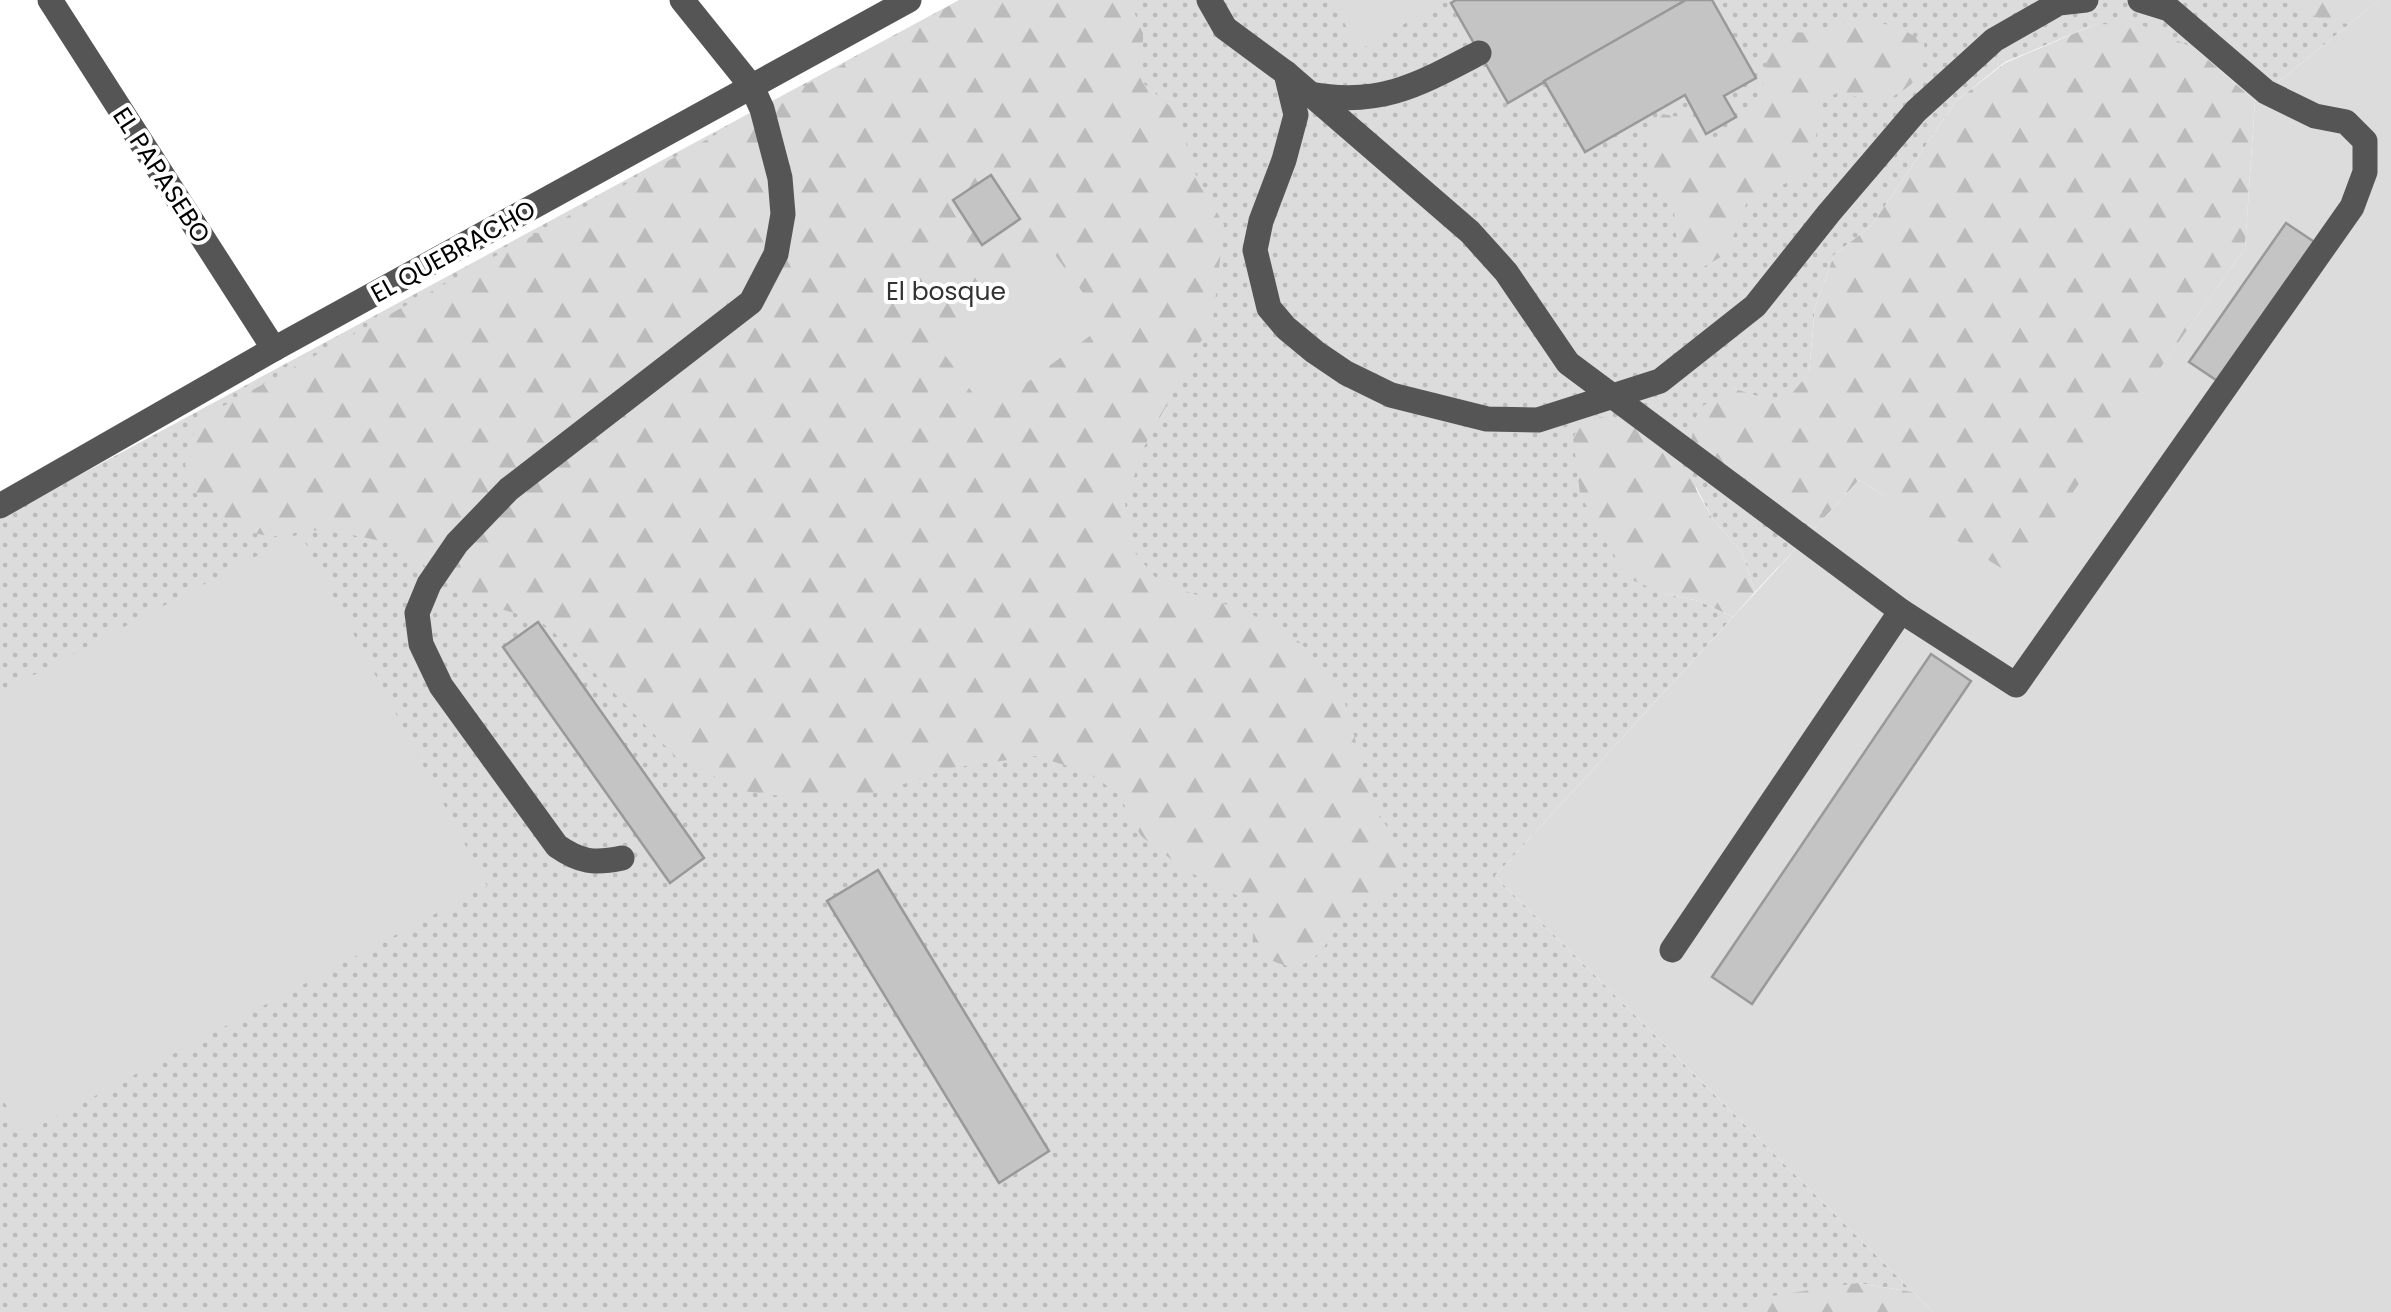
<svg xmlns="http://www.w3.org/2000/svg" width="2391" height="1312" viewBox="0 0 2391 1312" font-family="Poppins,sans-serif">
<style>
.grass{fill:url(#grass-dots)}
.forest{fill:url(#forest-firs)}
.garden{fill:#dcdcdc}
.building{fill:#c4c4c4;stroke:#999;stroke-width:2.5}
.lines{fill:none;stroke-linecap:round;stroke-linejoin:round}
.minor{stroke:#555;stroke-width:25}
.labels{text-anchor:middle;stroke-width:8;stroke-linejoin:round;paint-order:stroke}
.street-label{font-size:25px;fill:#000;stroke:#fff}
.park-label{font-size:25px;fill:#333;stroke:#fff}
</style>
<defs>
<pattern id="grass-dots" width="8" height="8" patternUnits="userSpaceOnUse" patternTransform="scale(2.5)"><rect width="8" height="8" fill="#dcdcdc"/><path d="M2 2h.1M6 6h.1" fill="none" stroke="#bbb" stroke-width="1.8" stroke-linecap="round"/></pattern>
<pattern id="forest-firs" width="22" height="20" patternUnits="userSpaceOnUse" patternTransform="scale(2.5)"><rect width="22" height="20" fill="#dcdcdc"/><path d="M5 1l3.5 6h-7zM16 11l3.5 6h-7z" fill="#bbb"/></pattern>
</defs>
<rect width="100%" height="100%" fill="#fff"/>
<path class="grass" d="M 959,0 L 2379,0 L 2255,101 L 2196,49 L 2094,25 L 2005,62 L 1956,101 L 1872,225 L 1834,255 L 1815,307 L 1809,373 L 1783,405 L 1732,388 L 1777,507 L 1815,528 L 1755,592 L 1742,552 L 1712,518 L 1696,487 L 1665,594 L 1699,601 L 1733,617 L 1495,876 L 1913,1292 L 1857,1283 L 1750,1312 L 0,1312 L 0,518 Z"/>
<g class="forest">
<path d="M 960,0 L 1129,0 L 1143,33 L 1142,82 L 1180,115 L 1191,166 L 1224,225 L 1213,319 L 1144,447 L 1125,503 L 1132,549 L 1155,577 L 1188,592 L 1246,611 L 1300,642 L 1341,689 L 1374,806 L 1394,839 L 1402,864 L 1394,888 L 1378,900 L 1352,905 C 1322,947 1311,992 1252,948 L 1254,924 L 1261,907 L 1185,870 L 1141,836 L 1119,795 L 1090,773 L 1035,756 L 951,768 L 886,790 L 831,803 L 743,791 L 676,757 L 565,642 L 539,620 L 493,607 L 449,584 L 396,544 L 333,531 L 300,530 L 272,537 L 240,530 L 192,490 L 185,466 L 192,436 L 209,414 Z"/>
<path d="M 2280,0 L 2379,0 L 2348,24 L 2323,20 Z"/>
<path d="M 1854,19 L 1897,26 L 1924,42 C 1926,78 1913,86 1883,102 L 1837,93 L 1819,102 L 1815,150 L 1805,174 L 1747,202 L 1726,254 L 1700,269 C 1671,257 1677,227 1673,202 C 1643,179 1636,143 1663,114 L 1689,119 L 1709,139 C 1755,125 1765,98 1767,53 L 1785,32 L 1820,33 Z"/>
<path d="M 2135,22 L 2196,49 L 2255,101 L 2245,248 L 2014,577 L 1859,480 L 1815,528 L 1777,507 L 1691,441 L 1698,409 L 1732,388 L 1783,404 L 1809,373 L 1815,307 L 1834,255 L 1872,225 L 1956,101 L 2005,63 L 2094,25 Z"/>
<path d="M 1590,414 L 1638,426 L 1677,455 L 1712,518 L 1742,552 L 1755,592 L 1733,617 L 1699,601 L 1665,594 L 1630,579 L 1604,539 L 1580,494 L 1573,437 Z"/>
<path d="M 1857,1283 L 1913,1292 L 1933,1312 L 1739,1312 L 1765,1297 Z"/>
</g>
<g class="garden">
<path d="M 1331,0 L 1445,0 L 1360,50 Z"/>
<path d="M 2379,0 L 2391,0 L 2391,1312 L 1933,1312 L 1495,876 L 1859,480 L 2014,576 L 2245,248 L 2255,101 Z"/>
<path d="M 1052,251 L 1106,324 L 987,412 L 933,339 Z"/>
<path d="M 300,533 L 487,886 L 22,1135 L 0,1094 L 0,693 Z"/>
</g>
<g class="building">
<path d="M 1456,0 L 1686,0 L 1508,103 L 1451,3 Z"/>
<path d="M 1686,0 L 1712,0 L 1756,78 L 1724,96 L 1736,117 L 1706,134 L 1685,95 L 1585,152 L 1544,81 Z"/>
<path d="M 991,175 L 1020,219 L 982,245 L 953,200 Z"/>
<path d="M 2286,223 L 2316,243 L 2219,382 L 2189,362 Z"/>
<path d="M 538,622 L 704,858 L 670,883 L 503,647 Z"/>
<path d="M 1931,654 L 1971,681 L 1752,1004 L 1712,977 Z"/>
<path d="M 878,870 L 1049,1151 L 999,1183 L 827,901 Z"/>
</g>
<g class="lines">
<g class="minor">
<path d="M 50,0 L 274,349"/>
<path d="M 1209,0 L 1225,28 L 1286,73 L 1470,232 L 1506,272 L 1568,363 L 1901,611 L 2016,685 L 2352,207 L 2365,172 L 2365,141 L 2346,122 L 2315,116 L 2266,92 L 2169,9 L 2140,0"/>
<path d="M 1286,73 L 1296,115 L 1284,160 L 1261,221 L 1255,250 L 1269,308 L 1286,328 L 1315,352 L 1346,373 L 1391,395 L 1487,419 L 1538,420 L 1660,381 L 1755,306 L 1829,213 L 1916,111 L 1994,40 L 2059,3 L 2086,0"/>
<path d="M 1310,94 C 1380,107 1418,85 1479,53"/>
<path d="M 0,506 L 274,349 L 909,0"/>
<path d="M 622,858 C 594,864 580,862 557,846 L 441,686 L 421,644 L 417,613 L 429,584 L 457,543 L 509,489 L 751,302 L 776,254 L 783,214 L 780,178 L 762,109 L 752,87 L 682,0"/>
<path d="M 1672,950 L 1901,611"/>
</g>
</g>
<g class="labels">
<g class="street-label">
<text transform="translate(162 175) rotate(57)" y="9">EL PAPASEBO</text>
<text transform="translate(453 251) rotate(-29)" y="9">EL QUEBRACHO</text>
</g>
<g class="park-label">
<text x="946" y="300">El bosque</text>
</g>
</g>
</svg>
